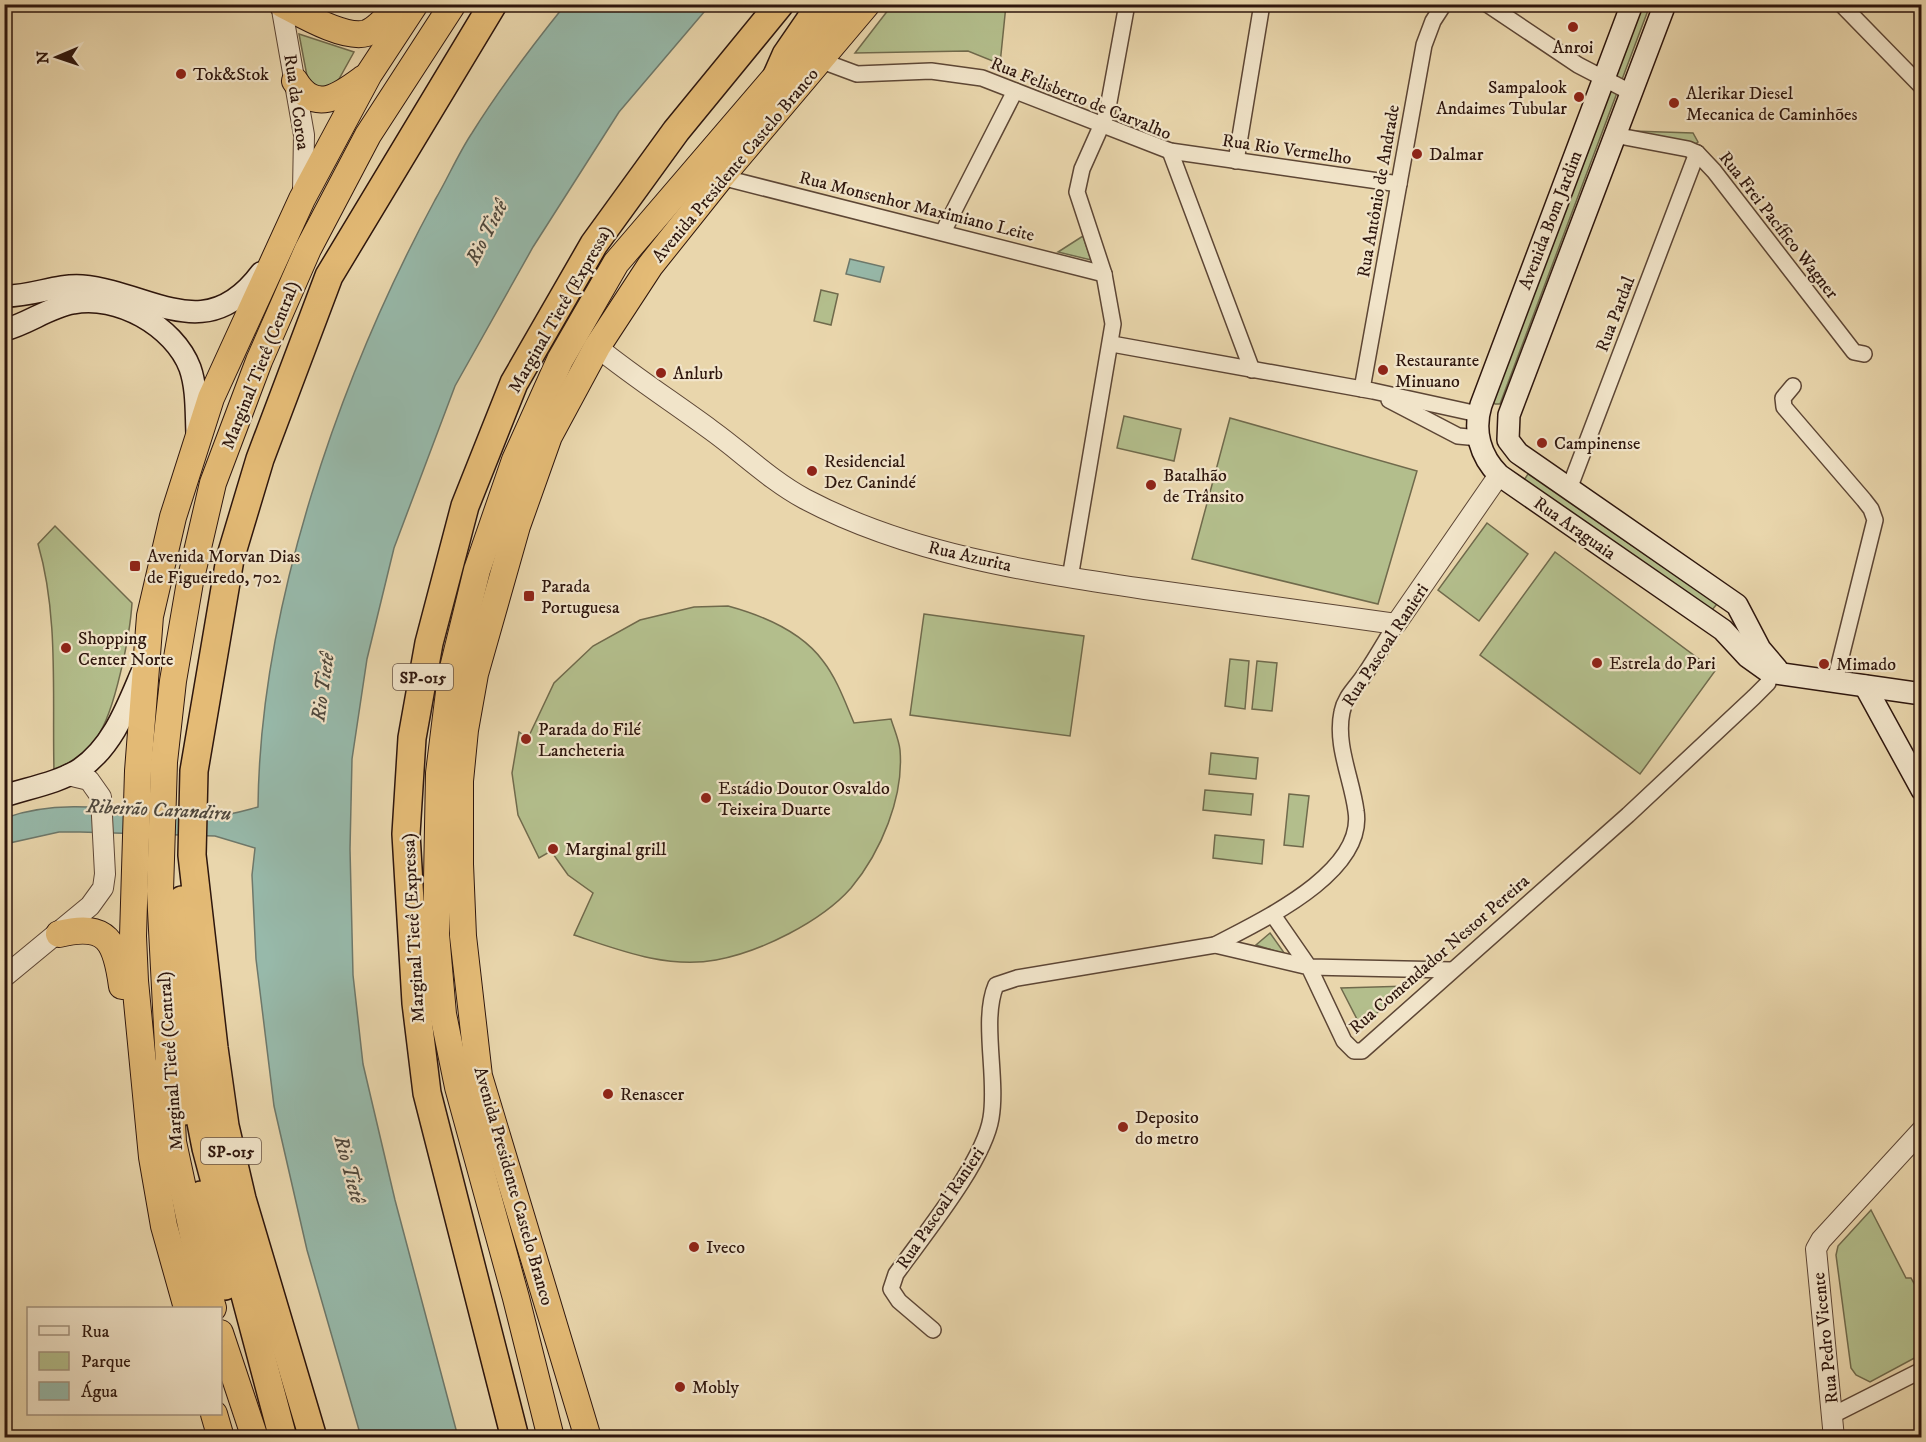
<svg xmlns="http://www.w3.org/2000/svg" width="1926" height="1442" viewBox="0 0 1926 1442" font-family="'IM FELL DW Pica',serif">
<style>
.green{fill:#b3be8c;stroke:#706a4c;stroke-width:1.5}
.water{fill:#97b9aa;stroke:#6d786b;stroke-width:1.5}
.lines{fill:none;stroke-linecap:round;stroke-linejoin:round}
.minor-casing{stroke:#5d4635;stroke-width:18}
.tertiary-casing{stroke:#5d4635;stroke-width:22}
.secondary-casing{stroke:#2e160d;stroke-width:24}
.trunk-casing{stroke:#2e160d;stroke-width:28}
.motorway-casing{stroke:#2e160d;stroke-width:30}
.minor{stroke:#f1e4c9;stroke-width:15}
.tertiary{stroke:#f1e4c9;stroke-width:20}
.secondary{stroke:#f1e4c9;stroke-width:21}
.trunk{stroke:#e4bb76;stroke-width:26}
.motorway{stroke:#e4bb76;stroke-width:27}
.poi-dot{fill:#8f2418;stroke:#f1e4c9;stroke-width:2}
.labels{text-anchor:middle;stroke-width:4.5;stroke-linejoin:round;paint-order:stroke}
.shield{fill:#f1e4c9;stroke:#685445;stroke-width:1.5}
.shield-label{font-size:16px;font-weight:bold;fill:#2e160d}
.poi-label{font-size:18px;fill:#2e160d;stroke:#f1e4c9;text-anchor:start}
.street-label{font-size:18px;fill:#2e160d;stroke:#f1e4c9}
.water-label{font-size:20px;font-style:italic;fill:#4e473c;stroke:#f1e4c9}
</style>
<rect width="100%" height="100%" fill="#e9d6ac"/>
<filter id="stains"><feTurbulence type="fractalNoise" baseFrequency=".00333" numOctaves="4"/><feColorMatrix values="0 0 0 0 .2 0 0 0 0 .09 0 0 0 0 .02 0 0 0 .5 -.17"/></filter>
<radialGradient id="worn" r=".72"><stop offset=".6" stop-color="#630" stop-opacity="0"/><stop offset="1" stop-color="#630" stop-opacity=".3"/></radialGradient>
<g class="green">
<path d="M 892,5 L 1006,5 L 1000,64 L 968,51 L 855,53 Z"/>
<path d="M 1643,5 L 1650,5 L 1500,404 L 1495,404 L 1492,401 Z"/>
<path d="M 299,34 L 354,52 L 339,79 L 330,88 L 315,89 L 307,76 Z"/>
<path d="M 1632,131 L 1693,133 L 1698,142 L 1694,145 Z"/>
<path d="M 1083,236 L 1091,260 L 1058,252 Z"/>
<path d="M 821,290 L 838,294 L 831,325 L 814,321 Z"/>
<path d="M 1124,416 L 1181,429 L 1174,461 L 1117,448 Z"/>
<path d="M 1230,418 L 1417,471 L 1378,604 L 1192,559 Z"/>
<path d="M 1528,474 L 1717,604 L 1712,610 L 1524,480 Z"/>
<path d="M 1487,523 L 1528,554 L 1479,621 L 1438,590 Z"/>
<path d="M 55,526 L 132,603 C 130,635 115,712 97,737 C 86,753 71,762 54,771 C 52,696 59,616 38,544 Z"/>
<path d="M 1555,552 L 1715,671 L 1640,774 L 1480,655 Z"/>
<path d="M 728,606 C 761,615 801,631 823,661 C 837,679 845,702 854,723 L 891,719 C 894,729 899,740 900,750 C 904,797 881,852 851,888 C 821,922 760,952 716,960 C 667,969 619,950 574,935 L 593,893 L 568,875 L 551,851 L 539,858 L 518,815 L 512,773 L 519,732 L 528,738 L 554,683 L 593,646 L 640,620 L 694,607 Z"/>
<path d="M 924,614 L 1084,636 L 1070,736 L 910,715 Z"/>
<path d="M 1230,659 L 1249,661 L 1245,709 L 1225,706 Z"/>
<path d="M 1257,661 L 1277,663 L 1272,711 L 1252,709 Z"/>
<path d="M 1211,753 L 1258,758 L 1256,779 L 1209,774 Z"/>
<path d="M 1205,790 L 1253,794 L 1251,815 L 1203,810 Z"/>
<path d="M 1289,794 L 1309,796 L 1303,847 L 1284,845 Z"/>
<path d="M 1215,835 L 1264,840 L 1262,864 L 1213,858 Z"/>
<path d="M 1270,933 L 1285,954 L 1256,945 Z"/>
<path d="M 1408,986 L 1361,1027 L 1341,988 Z"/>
<path d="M 1871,1210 L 1906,1278 L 1911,1278 L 1921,1296 L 1922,1354 L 1870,1382 L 1856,1375 L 1851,1368 L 1836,1255 L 1838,1246 Z"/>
</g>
<g class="water">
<path d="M 565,5 L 710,5 L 619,112 L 533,247 L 455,386 L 394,548 L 367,659 L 352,759 L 350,849 L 353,975 L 363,1064 L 395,1200 L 458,1437 L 361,1437 L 307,1250 L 274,1106 L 256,959 L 252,875 L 255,848 L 215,836 L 80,832 L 59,832 L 5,844 L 5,818 C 70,794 144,816 212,816 C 228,816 243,811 258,807 C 260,606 340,376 435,200 C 448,178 458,154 472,133 C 500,88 532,46 565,5 Z"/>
<path d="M 850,259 L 884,267 L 880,282 L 846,274 Z"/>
</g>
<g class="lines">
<g class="minor-casing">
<g id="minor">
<path d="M 1487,4 L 1578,65 L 1630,92"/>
<path d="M 1841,4 L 1922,87"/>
<path d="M 822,61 L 857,74 L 931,71 L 982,78 L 1170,151 L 1399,184"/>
<path d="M 1614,135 L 1688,149 L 1697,153 L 1714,171 L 1854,352 L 1864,354"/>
<path d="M 1170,151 L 1252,370"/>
<path d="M 1236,161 L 1262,4"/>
<path d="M 721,177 L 1104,274"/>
<path d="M 943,232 L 1015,91"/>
<path d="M 1112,344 L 1373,391 L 1478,414"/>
<path d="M 1793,386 L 1783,398 L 1784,407 L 1864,500 L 1871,509 L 1875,520 L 1835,681"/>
<path d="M 1362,389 L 1424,45 L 1433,21 L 1444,4"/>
<path d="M 1389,400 L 1458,436 L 1479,438"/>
<path d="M 1569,489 L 1697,153"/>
<path d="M 1070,578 L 1113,324 L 1104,274 L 1077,192 L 1082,169 L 1107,113 L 1127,4"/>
<path d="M 1273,915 L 1309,967 L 1451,970"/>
<path d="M 1215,945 C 1260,921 1366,873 1356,811 C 1352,779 1335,745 1342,712 C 1345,696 1357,687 1365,674 C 1376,658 1386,640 1396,624"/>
<path d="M 933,1330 L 899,1301 L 891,1289 L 896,1274 C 923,1236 984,1162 991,1118 C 998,1078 981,1020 996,985 L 1017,978 L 1215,945 L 1309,967 L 1344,1041 L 1354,1051 L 1362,1051 L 1628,815 L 1754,697 L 1768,683 L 1771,662"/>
<path d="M 1833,1415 L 1922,1370"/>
</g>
</g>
<g class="tertiary-casing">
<g id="tertiary">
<path d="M 281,4 L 304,135 L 303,191"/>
<path d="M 597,347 C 634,377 673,402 711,430 C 743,453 770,480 805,499 C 909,554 1030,572 1145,589 C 1229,601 1312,612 1396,624 L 1499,475"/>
<path d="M 4,977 L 90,906 L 103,888 L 105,874 L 101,797 L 89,780 L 68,775"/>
<path d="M 1834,1438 L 1816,1249 L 1821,1240 L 1922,1130"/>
</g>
</g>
<g class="secondary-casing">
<g id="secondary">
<path d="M 1632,4 L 1481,405 C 1473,431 1480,456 1499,475 L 1723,630 L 1748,657 L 1769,672 L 1922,694"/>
<path d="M 1665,4 L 1509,415 L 1508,440 L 1518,453 L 1737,605 L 1760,649 L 1777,669"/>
<path d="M 4,296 C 31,297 56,284 82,286 C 151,292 205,348 261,273"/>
<path d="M 4,330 C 28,324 49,307 73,303 C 117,294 174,326 190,368 C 197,388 196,412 197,433"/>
<path d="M 1865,686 L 1922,790"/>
<path d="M 4,796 C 28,788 58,783 80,769 C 113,746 127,707 142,672"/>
</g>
</g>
<g class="trunk-casing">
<g id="trunk">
<path d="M 282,4 C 301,14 345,40 367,33 C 379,28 390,14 399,4"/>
<path d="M 295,81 C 316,115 341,95 364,78"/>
<path d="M 59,934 C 108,922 116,942 122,986"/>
<path d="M 187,1308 L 164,1226 L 152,1157 L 135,981 L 133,936 L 138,771 L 150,616 L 173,517 L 211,398 L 302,199 L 369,74 L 415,4"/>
<path d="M 213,1308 L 198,1258 L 173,1142 L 160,891 L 164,762 L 173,681 L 190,582 L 213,483 L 259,361 L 308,249 L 368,135 L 453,4"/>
<path d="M 220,1333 L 255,1438"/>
<path d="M 214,1414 L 221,1438"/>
<path d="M 551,1438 L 516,1298 L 458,1087 L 443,1014 L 436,934 L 439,773 L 451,676 L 477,570 L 515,460 L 560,360 L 616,263 L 838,4"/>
<path d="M 588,1438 L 479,1076 L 463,936 L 460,864 L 460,781 L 465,730 L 475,674 L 517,526 L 549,436 L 597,347 L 650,266 L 721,177 L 867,4"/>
</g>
</g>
<g class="motorway-casing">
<g id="motorway">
<path d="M 775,80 L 786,55 L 821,4"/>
<path d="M 182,900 L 186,1018 L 195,1092 L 206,1148 L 283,1438"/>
<path d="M 167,1067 L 182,1090 L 185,1111"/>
<path d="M 201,1195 L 225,1286"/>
<path d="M 313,1438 L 242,1199 L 225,1126 L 214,1048 L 192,855 L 194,771 L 230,559 L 260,459 L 329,276 L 493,4"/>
<path d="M 515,1438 L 427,1093 L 416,1003 L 406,834 L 412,738 L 429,643 L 465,506 L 514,383 L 594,244 L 676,131 L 780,4"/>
</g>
</g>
<use href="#minor" class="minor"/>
<use href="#tertiary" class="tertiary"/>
<use href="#secondary" class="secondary"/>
<use href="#trunk" class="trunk"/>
<use href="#motorway" class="motorway"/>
</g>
<g class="poi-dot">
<circle cx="1573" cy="27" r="6"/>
<circle cx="181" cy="74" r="6"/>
<circle cx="1579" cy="97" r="6"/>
<circle cx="1674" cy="103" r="6"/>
<circle cx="1417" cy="154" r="6"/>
<circle cx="1383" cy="370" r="6"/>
<circle cx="661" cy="373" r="6"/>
<circle cx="1542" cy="443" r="6"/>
<circle cx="812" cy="471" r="6"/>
<circle cx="1151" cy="485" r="6"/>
<rect x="129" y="560" width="12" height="12" rx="3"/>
<rect x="523" y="590" width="12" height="12" rx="3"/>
<circle cx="66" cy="648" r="6"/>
<circle cx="1597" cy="663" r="6"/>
<circle cx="1824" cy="664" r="6"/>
<circle cx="526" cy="739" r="6"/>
<circle cx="706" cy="798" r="6"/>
<circle cx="553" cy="849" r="6"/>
<circle cx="608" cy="1094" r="6"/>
<circle cx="1123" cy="1127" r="6"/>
<circle cx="694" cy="1247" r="6"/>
<circle cx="680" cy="1387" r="6"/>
</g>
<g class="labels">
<g class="shield">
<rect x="393" y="664" width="60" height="26" rx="4.5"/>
<rect x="201" y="1138" width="60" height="26" rx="4.5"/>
</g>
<g class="shield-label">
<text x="423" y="683">SP-015</text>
<text x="231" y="1157">SP-015</text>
</g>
<g class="poi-label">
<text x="1573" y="53" text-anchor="middle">Anroi</text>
<text x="193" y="80">Tok&amp;Stok</text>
<text x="1567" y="93" text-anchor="end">Sampalook<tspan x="1567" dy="21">Andaimes Tubular</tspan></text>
<text x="1686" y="99">Alerikar Diesel<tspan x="1686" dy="21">Mecanica de Caminhões</tspan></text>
<text x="1429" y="160">Dalmar</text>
<text x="1395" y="366">Restaurante<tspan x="1395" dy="21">Minuano</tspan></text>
<text x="673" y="379">Anlurb</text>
<text x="1554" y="449">Campinense</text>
<text x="824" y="467">Residencial<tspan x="824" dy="21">Dez Canindé</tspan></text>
<text x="1163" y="481">Batalhão<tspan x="1163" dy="21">de Trânsito</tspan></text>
<text x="147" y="562">Avenida Morvan Dias<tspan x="147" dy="21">de Figueiredo, 702</tspan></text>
<text x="541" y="592">Parada<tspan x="541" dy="21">Portuguesa</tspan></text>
<text x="78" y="644">Shopping<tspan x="78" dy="21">Center Norte</tspan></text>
<text x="1609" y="669">Estrela do Pari</text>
<text x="1836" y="670">Mimado</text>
<text x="538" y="735">Parada do Filé<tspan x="538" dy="21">Lancheteria</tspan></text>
<text x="718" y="794">Estádio Doutor Osvaldo<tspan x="718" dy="21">Teixeira Duarte</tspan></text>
<text x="565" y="855">Marginal grill</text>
<text x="620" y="1100">Renascer</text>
<text x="1135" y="1123">Deposito<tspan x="1135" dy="21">do metro</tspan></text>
<text x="706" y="1253">Iveco</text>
<text x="692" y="1393">Mobly</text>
</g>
<g class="street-label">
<text transform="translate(1081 98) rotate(22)" y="6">Rua Felisberto de Carvalho</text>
<text transform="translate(297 102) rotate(82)" y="6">Rua da Coroa</text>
<text transform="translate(1287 149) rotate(8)" y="6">Rua Rio Vermelho</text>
<text transform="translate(735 165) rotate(-50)" y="6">Avenida Presidente Castelo Branco</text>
<text transform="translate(1378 191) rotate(-80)" y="6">Rua Antônio de Andrade</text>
<text transform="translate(917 206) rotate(14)" y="6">Rua Monsenhor Maximiano Leite</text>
<text transform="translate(1550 220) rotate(-69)" y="6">Avenida Bom Jardim</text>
<text transform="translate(1779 225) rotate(52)" y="6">Rua Frei Pacífico Wagner</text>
<text transform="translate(560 309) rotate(-60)" y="6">Marginal Tietê (Expressa)</text>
<text transform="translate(1615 314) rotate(-69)" y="6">Rua Pardal</text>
<text transform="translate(260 365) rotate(-68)" y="6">Marginal Tietê (Central)</text>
<text transform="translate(1575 528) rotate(35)" y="6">Rua Araguaia</text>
<text transform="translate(970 556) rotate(13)" y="6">Rua Azurita</text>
<text transform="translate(1385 645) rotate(-57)" y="6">Rua Pascoal Ranieri</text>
<text transform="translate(413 928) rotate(-93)" y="6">Marginal Tietê (Expressa)</text>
<text transform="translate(1439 954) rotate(-41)" y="6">Rua Comendador Nestor Pereira</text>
<text transform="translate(170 1061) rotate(-94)" y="6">Marginal Tietê (Central)</text>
<text transform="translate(514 1186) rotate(74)" y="6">Avenida Presidente Castelo Branco</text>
<text transform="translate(940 1208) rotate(-56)" y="6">Rua Pascoal Ranieri</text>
<text transform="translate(1825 1338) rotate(-96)" y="6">Rua Pedro Vicente</text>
</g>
<g class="water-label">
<text transform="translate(486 232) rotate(-63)" y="7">Rio Tietê</text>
<text transform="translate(322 687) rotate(-82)" y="7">Rio Tietê</text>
<text transform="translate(159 809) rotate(3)" y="7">Ribeirão Carandiru</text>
<text transform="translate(350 1169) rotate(75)" y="7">Rio Tietê</text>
</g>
</g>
<rect width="1926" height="1442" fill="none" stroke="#e9d6ac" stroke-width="24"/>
<rect x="6" y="6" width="1914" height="1430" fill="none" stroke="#2e160d" stroke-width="3"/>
<rect x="12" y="12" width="1902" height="1418" fill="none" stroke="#2e160d" stroke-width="1.5"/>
<rect x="27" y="1307" width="195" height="108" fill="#f1e4c9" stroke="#a3927e" stroke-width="1.5"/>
<rect x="39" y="1326" width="30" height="9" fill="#f1e4c9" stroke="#a3927e" stroke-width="1.5"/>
<text x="81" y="1337" font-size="18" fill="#2e160d">Rua</text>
<rect x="39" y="1352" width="30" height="18" fill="#b3be8c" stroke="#a3927e" stroke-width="1.5"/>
<text x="81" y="1367" font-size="18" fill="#2e160d">Parque</text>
<rect x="39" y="1382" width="30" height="18" fill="#97b9aa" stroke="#a3927e" stroke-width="1.5"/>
<text x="81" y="1397" font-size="18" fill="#2e160d">Água</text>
<g transform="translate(57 57) rotate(268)" stroke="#f1e4c9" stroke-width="4.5" paint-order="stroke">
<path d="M0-4.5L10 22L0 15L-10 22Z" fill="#2e160d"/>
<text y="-9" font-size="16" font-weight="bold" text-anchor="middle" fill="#2e160d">N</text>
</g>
<rect width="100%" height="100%" filter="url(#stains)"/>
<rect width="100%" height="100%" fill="url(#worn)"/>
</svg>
